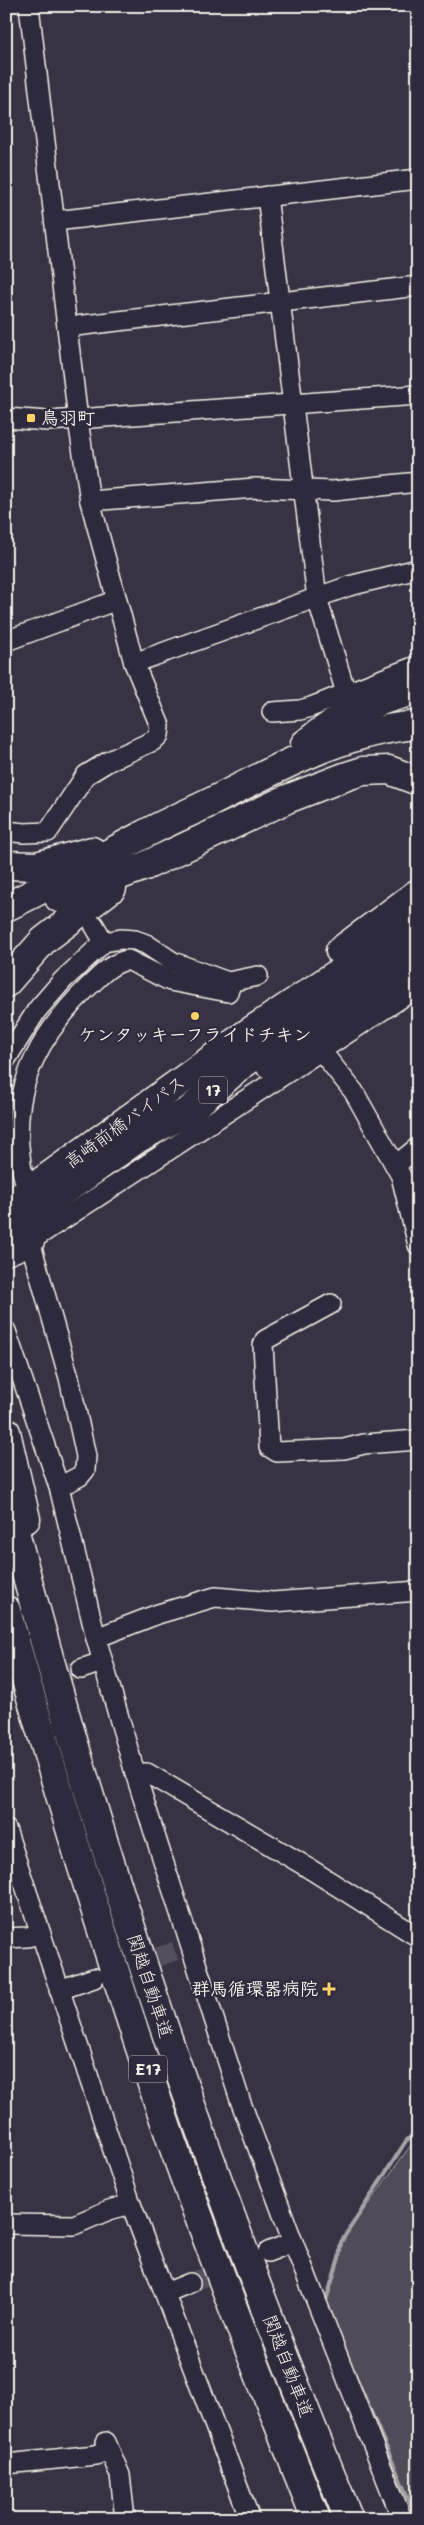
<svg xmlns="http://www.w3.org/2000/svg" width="424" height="2525" viewBox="0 0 424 2525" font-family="Mali,'Klee One',sans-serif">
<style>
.green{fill:#504b59;stroke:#a29ea0}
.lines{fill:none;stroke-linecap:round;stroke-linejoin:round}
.stream{stroke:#a6a2a4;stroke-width:4}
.minor-tunnel{stroke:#534f5d;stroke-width:19;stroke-dasharray:19 9;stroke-linecap:butt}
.minor-casing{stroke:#f4f1e8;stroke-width:22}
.highway-casing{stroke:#f4f1e8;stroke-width:31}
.minor{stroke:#2f2a3d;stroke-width:19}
.highway{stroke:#2f2a3d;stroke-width:28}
.poi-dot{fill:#ffd166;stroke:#2f2a3d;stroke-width:2}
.labels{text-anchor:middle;stroke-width:4.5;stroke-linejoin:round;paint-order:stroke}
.shield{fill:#2f2a3d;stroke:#b9b5b5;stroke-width:1}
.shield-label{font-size:16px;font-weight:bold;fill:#f4f1e8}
.poi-label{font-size:18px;font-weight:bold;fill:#f4f1e8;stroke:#2f2a3d;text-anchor:start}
.street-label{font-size:18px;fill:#f4f1e8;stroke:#2f2a3d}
</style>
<rect width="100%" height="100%" fill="#373244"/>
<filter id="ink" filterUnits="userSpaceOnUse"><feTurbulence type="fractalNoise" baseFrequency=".02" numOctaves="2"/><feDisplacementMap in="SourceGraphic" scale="10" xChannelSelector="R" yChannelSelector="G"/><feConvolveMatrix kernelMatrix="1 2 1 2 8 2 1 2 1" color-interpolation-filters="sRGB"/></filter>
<g filter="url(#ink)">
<path class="green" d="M 418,2135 L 418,2519 L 325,2304 L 339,2258 L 341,2242 Z"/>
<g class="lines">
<g class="stream">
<path d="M 325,2304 L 339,2258 L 341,2242 L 406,2141 L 418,2130"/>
<path d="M 353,2370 L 417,2519"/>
</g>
<g class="minor-tunnel">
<path d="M 6,1691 L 81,1669"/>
<path d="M 131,1966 L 175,1951"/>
<path d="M 190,2283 L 258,2256"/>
</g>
<g class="minor-casing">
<g id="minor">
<path d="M 267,196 L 317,598 L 346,693"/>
<path d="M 55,221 L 418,179"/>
<path d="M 67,327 L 418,286"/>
<path d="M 6,418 L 48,421 L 418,395"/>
<path d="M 90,501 L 255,488 L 333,491 L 418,482"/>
<path d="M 6,641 L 117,600"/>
<path d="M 134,663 L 349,586 L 418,569"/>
<path d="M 272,712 L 300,710 L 311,707 L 418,665"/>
<path d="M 6,831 L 24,833 L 48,832 L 86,775 L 109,761 L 153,741 L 159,735 L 160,726 L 134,663 L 90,501 L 78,420 L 29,6"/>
<path d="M 94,925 L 104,942"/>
<path d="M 322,1052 L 354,1092 L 401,1176 L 418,1245"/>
<path d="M 6,1059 L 37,1010 L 63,980 L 104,942 L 121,939 L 135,940 L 146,944 L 173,962 L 228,982 L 258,976"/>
<path d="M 396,1165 L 418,1147"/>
<path d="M 29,1190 C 21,1177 21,1161 19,1146 C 14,1080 42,1032 88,987 C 99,977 112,962 128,960 L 170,981 L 228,992 L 230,987 L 228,982"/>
<path d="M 331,1304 L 265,1340 L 263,1345 L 269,1447 L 277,1452 L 344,1449 L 364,1444 L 418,1440"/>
<path d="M 6,1331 L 59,1487 L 96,1638 L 135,1773 L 240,2100 L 293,2242 L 402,2519"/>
<path d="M 59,1487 L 80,1476 L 85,1470 L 86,1456 L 69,1378 L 30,1241 L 418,987"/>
<path d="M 96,1638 L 158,1614 L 215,1597 L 273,1602 L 418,1591"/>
<path d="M 81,1669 L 102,1662"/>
<path d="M 135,1773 L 147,1773 L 302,1864 L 418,1937"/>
<path d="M 6,1829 L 131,2204 L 250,2519"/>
<path d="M 6,1938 L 27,1937 L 40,1934"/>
<path d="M 59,1990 L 94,1978"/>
<path d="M 6,2224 L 74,2225 L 109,2210 L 131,2204"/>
<path d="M 268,2252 L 293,2242"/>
<path d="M 165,2293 L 190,2283"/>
<path d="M 106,2442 L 120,2475 L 125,2519"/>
<path d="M 6,2464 L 96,2455 L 108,2450"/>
</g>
</g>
<g class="highway-casing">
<g id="highway">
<path d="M 305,744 C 336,717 378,699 418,690"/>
<path d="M 6,865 L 36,866 L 92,851"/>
<path d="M 59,898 L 145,866 L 287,799 L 347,776 L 363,771 L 389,770 L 418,781"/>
<path d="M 6,907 C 52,885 96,860 141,836 C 166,822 194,811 219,798 C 282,766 346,730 418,725"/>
<path d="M 340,951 L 418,893"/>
<path d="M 6,983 L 43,941 L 112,888"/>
<path d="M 269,1064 L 317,1036 L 418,969"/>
<path d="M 6,1207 L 245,1035 L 418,920"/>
<path d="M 6,1232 L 137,1139 L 189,1111 L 239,1067 L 329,1002 L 418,947"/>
<path d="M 6,1251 L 30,1241"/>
<path d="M 6,1432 L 26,1519"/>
<path d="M 6,1497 C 95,1846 212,2186 349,2519"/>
<path d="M 6,1610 C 56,1788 111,1965 171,2140 C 216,2267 266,2393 316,2519"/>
</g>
</g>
<use href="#minor" class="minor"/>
<use href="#highway" class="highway"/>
</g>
</g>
<g class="poi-dot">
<rect x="26" y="413" width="10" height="10" rx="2.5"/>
<circle cx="195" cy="1016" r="5"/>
<path d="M326.5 1981.5h5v5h5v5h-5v5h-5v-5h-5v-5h5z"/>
</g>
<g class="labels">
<g class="shield">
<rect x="199" y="1076.5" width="28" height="27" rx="4"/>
<rect x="129" y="2055.5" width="38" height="27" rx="4"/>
</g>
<g class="shield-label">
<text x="213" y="1096">17</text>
<text x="148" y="2075">E17</text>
</g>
<g class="poi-label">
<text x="41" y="424">鳥羽町</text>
<text x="195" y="1041" text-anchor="middle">ケンタッキーフライドチキン</text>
<text x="318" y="1995" text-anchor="end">群馬循環器病院</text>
</g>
<g class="street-label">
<text transform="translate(125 1122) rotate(-36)" y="6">高崎前橋バイパス</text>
<text transform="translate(150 1986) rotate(72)" y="6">関越自動車道</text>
<text transform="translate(288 2366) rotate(69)" y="6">関越自動車道</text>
</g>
</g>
<rect width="424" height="2525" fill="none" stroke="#2f2a3d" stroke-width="25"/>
<rect x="12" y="12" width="399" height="2500" fill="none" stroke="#f4f1e8" stroke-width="2" filter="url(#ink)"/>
</svg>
